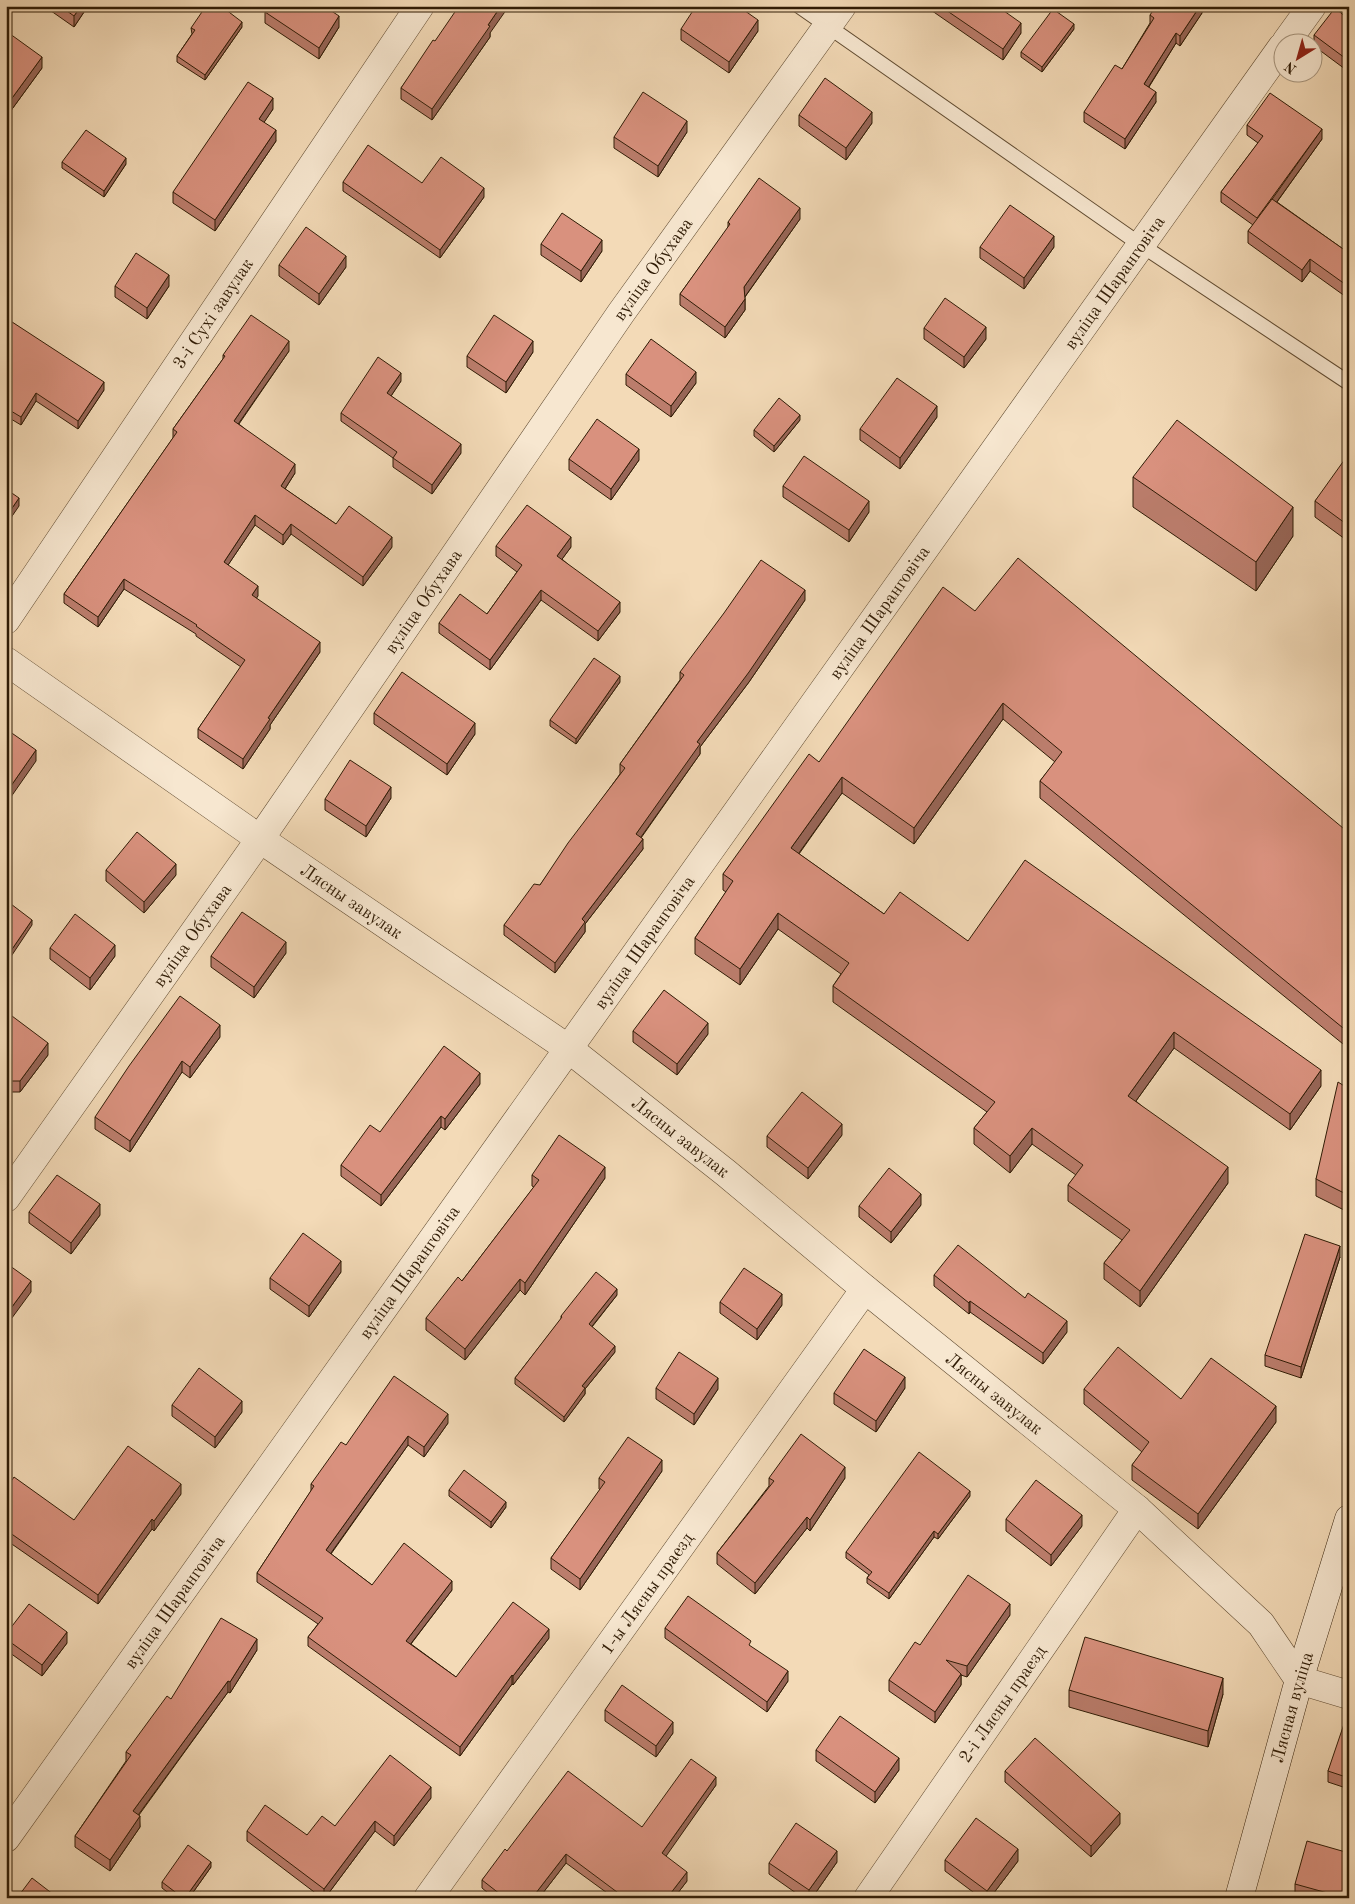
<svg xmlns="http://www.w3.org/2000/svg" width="1355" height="1904" viewBox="0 0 1355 1904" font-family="'Old Standard TT',serif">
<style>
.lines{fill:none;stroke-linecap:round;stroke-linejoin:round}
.lane-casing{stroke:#614c32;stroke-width:16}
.street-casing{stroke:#614c32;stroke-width:29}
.secondary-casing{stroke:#301c06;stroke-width:29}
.lane{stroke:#f7e7d0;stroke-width:14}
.street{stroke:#f7e7d0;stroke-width:28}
.secondary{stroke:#f7e7d0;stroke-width:28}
.wall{fill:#bb7d6c;stroke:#301c06}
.shaded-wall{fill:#986658;stroke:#301c06}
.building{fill:#d9917e;stroke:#301c06}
.labels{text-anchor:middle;stroke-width:4;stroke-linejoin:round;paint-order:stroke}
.street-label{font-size:18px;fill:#301c06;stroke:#f7e7d0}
</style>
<rect width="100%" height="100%" fill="#f3dab7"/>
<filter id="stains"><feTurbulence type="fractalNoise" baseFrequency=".004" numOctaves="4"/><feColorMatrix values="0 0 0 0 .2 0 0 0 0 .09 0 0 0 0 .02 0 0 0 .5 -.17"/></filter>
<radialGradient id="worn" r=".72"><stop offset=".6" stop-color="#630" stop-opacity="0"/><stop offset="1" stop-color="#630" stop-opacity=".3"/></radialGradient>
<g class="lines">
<g class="lane-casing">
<path id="lane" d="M 799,6 L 1141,245 L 1349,383"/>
</g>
<g class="street-casing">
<g id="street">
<path d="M 1286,42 L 1312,6"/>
<path id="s1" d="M 6,620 L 420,6"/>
<path id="s2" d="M 6,661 L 260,839 L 569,1049 L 726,1173 L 865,1289 L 1137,1509 L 1261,1624 L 1299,1680 L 1349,1695"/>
<path id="s3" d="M 6,1198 L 260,839 L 621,313 L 842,6"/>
<path id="s4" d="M 6,1838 L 1282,47"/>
<path id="s5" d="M 428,1898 L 865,1289"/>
<path id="s6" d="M 868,1898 L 1137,1509"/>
</g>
</g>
<g class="secondary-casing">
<g id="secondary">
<path id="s7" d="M 1239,1898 L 1299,1680 L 1349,1519"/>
</g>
</g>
<use href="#lane" class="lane"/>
<use href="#street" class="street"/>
<use href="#secondary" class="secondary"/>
</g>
<g class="wall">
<path d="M 44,6 L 88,6 L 74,27 Z"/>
<path d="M 925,6 L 997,6 L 1021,33 L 1003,60 Z"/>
<path d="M 1202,6 L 1202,13 L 1180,46 L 1176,43 L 1149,87 L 1156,102 L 1125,149 L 1084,122 L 1084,112 L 1122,69 L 1150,23 L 1150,15 Z"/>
<path d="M 265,12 L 339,27 L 319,59 L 265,23 Z"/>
<path d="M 1349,16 L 1349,72 L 1314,46 L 1314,35 L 1347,18 Z"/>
<path d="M 242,27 L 205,80 L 177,62 L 177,56 L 192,34 L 191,28 Z"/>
<path d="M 681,29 L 758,31 L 729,73 L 681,40 Z"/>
<path d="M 1074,29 L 1042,72 L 1021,57 L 1021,52 Z"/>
<path d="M 6,31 L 42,68 L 7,116 L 6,115 Z"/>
<path d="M 490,33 L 490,37 L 432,120 L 401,99 L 401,88 L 435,41 Z"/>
<path d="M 273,109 L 264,122 L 276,141 L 215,231 L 173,203 L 173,192 Z"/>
<path d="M 799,115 L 872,123 L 846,160 L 799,126 Z"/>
<path d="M 1247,125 L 1322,139 L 1277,202 L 1346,251 L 1349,247 L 1349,299 L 1310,271 L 1302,282 L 1248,243 L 1248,231 L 1253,225 L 1221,202 L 1221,192 L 1258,143 L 1247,135 Z"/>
<path d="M 687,132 L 658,177 L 614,148 L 614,137 Z"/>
<path d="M 62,162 L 126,164 L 104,197 L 62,168 Z"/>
<path d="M 343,182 L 422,183 L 484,197 L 440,258 L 343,191 Z"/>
<path d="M 800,219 L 745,297 L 745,310 L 725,338 L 680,305 L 680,294 L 728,228 L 728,222 Z"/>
<path d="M 541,244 L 602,251 L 581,282 L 541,255 Z"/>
<path d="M 980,247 L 1054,247 L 1024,289 L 980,258 Z"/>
<path d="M 279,265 L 346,267 L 319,305 L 279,276 Z"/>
<path d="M 115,286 L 169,286 L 147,319 L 115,297 Z"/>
<path d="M 6,318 L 104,390 L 78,429 L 36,401 L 21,425 L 6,416 Z"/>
<path d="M 924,328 L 986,339 L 964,368 L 924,339 Z"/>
<path d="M 289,351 L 239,424 L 295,473 L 285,489 L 336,524 L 392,547 L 363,586 L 291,534 L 283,545 L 255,525 L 228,565 L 258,596 L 256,598 L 320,652 L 270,725 L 270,729 L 243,769 L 198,738 L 198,729 L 241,667 L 196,636 L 196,634 L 124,589 L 98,627 L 64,603 L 64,594 L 173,438 L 173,429 L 223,359 L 223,355 Z"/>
<path d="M 533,352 L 506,393 L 467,367 L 467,356 Z"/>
<path d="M 626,374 L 696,383 L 671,417 L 626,385 Z"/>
<path d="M 401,381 L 391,396 L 461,453 L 432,494 L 393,467 L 393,458 L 341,421 L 341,413 Z"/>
<path d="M 937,417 L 900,469 L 860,440 L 860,429 Z"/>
<path d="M 800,420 L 774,452 L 754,436 L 754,430 Z"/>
<path d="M 569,459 L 639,460 L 611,500 L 569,470 Z"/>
<path d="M 1349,462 L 1349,542 L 1315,517 L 1315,501 Z"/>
<path d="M 1133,477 L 1293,536 L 1256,591 L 1133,507 Z"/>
<path d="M 783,486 L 869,512 L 849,542 L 783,497 Z"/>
<path d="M 496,546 L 571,547 L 562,559 L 620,612 L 598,641 L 541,600 L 490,670 L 439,633 L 439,623 L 487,614 L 517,572 L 496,556 Z"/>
<path d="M 805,600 L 749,682 L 700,747 L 700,754 L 641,838 L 643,849 L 585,924 L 585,932 L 555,973 L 504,935 L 504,925 L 540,885 L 620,774 L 620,764 L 680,680 L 680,672 Z"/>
<path d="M 975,611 L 1349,833 L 1348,1048 L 1040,798 L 1040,781 L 1055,762 L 1003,719 L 914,844 L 842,793 L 799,854 L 884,914 L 968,941 L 1321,1086 L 1290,1130 L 1174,1048 L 1136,1101 L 1228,1183 L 1140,1307 L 1104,1279 L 1104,1263 L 1122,1240 L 1068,1201 L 1068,1185 L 1076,1175 L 1032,1144 L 1010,1173 L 974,1144 L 974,1128 L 987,1112 L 833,1002 L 833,986 L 841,974 L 778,929 L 740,985 L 695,954 L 695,938 L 726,892 L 723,890 L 723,874 L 819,762 Z"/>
<path d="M 620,682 L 576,744 L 550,726 L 550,720 Z"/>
<path d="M 374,713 L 475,734 L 447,775 L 374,724 Z"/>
<path d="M 391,798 L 366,837 L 325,810 L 325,799 Z"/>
<path d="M 106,870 L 176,875 L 144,913 L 106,881 Z"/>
<path d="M 50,948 L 115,956 L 90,990 L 50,959 Z"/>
<path d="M 286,953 L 254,998 L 211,967 L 211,956 Z"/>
<path d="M 6,1023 L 48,1055 L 20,1092 L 9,1092 L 6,1089 Z"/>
<path d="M 633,1031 L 708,1034 L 677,1075 L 633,1042 Z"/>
<path d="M 220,1037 L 190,1078 L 182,1072 L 130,1152 L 95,1129 L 95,1117 Z"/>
<path d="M 480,1084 L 445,1130 L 441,1127 L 381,1206 L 341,1176 L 341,1165 L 380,1132 Z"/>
<path d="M 1349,1089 L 1346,1211 L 1316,1196 L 1316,1179 Z"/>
<path d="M 842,1135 L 808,1179 L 767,1147 L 767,1136 Z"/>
<path d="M 532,1175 L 605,1178 L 525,1295 L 520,1290 L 465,1360 L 426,1330 L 426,1318 L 462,1281 L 534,1187 L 532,1186 Z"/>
<path d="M 921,1205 L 891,1243 L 859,1217 L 859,1206 Z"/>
<path d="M 29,1212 L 100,1215 L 71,1254 L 29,1223 Z"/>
<path d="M 1340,1257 L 1301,1378 L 1265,1366 L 1265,1355 Z"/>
<path d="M 341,1272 L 309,1317 L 270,1289 L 270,1278 Z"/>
<path d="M 934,1275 L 1067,1332 L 1043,1364 L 970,1312 L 969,1314 L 934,1286 Z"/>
<path d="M 617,1295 L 592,1327 L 615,1352 L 585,1389 L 585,1394 L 564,1422 L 515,1384 L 515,1378 L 561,1319 L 561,1316 Z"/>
<path d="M 720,1302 L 782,1305 L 757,1340 L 720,1313 Z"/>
<path d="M 656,1388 L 718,1389 L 694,1425 L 656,1399 Z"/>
<path d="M 905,1388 L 876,1432 L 834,1404 L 834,1393 Z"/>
<path d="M 1084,1389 L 1181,1399 L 1276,1422 L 1198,1529 L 1132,1480 L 1132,1465 L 1142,1452 L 1084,1404 Z"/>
<path d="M 172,1405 L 242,1412 L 215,1448 L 172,1416 Z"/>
<path d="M 448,1423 L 424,1457 L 408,1445 L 331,1554 L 372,1585 L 452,1590 L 411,1644 L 456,1677 L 549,1638 L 513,1685 L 512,1684 L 460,1756 L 308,1646 L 308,1637 L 318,1624 L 257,1582 L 257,1573 L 311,1491 L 311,1484 L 346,1445 Z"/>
<path d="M 662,1471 L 580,1590 L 551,1569 L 551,1558 L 600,1490 L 599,1489 L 599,1478 Z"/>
<path d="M 769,1478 L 845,1478 L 810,1531 L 807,1528 L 755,1594 L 717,1564 L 717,1553 L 769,1486 Z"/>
<path d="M 6,1489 L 74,1520 L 181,1494 L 154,1531 L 152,1529 L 98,1604 L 6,1540 Z"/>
<path d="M 449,1490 L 506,1507 L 491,1528 L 449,1496 Z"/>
<path d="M 970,1496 L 938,1539 L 934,1537 L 889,1599 L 867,1583 L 867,1578 L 869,1575 L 846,1558 L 846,1552 Z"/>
<path d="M 1006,1519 L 1082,1526 L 1051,1566 L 1006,1531 Z"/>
<path d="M 1010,1615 L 967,1677 L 961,1675 L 961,1685 L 935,1723 L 889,1691 L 889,1680 L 920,1645 Z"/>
<path d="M 665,1628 L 788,1681 L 767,1712 L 665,1638 Z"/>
<path d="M 6,1634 L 67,1643 L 42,1676 L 6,1650 Z"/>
<path d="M 257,1650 L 230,1693 L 228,1692 L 139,1815 L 140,1827 L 110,1871 L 75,1847 L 75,1836 L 126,1761 L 126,1752 L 171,1699 Z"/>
<path d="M 1069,1690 L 1223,1694 L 1208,1747 L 1069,1707 Z"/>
<path d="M 605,1710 L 673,1733 L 656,1757 L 605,1721 Z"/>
<path d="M 1349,1723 L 1349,1789 L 1328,1782 L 1328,1771 Z"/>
<path d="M 816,1750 L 899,1770 L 875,1803 L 816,1761 Z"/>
<path d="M 1005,1771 L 1120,1824 L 1091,1857 L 1005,1782 Z"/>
<path d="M 716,1785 L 665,1856 L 687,1881 L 674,1898 L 614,1898 L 566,1863 L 539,1898 L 494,1898 L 482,1888 L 482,1880 L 507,1851 L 642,1827 Z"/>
<path d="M 431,1798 L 394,1846 L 375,1831 L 325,1898 L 322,1898 L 247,1841 L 247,1831 L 307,1835 Z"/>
<path d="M 1349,1853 L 1349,1883 L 1345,1898 L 1304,1898 L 1295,1895 L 1295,1884 Z"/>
<path d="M 945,1860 L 1018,1861 L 990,1898 L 981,1898 L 945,1871 Z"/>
<path d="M 837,1862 L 812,1898 L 803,1898 L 769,1874 L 769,1863 Z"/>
<path d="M 211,1867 L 189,1898 L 175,1898 L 162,1888 L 162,1882 Z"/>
</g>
<g class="shaded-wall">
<path d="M 81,6 L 88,6 L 74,27 L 74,16 Z"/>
<path d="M 501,6 L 509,6 L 490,33 L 490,37 L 432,120 L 432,109 L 488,25 Z"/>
<path d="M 1200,6 L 1202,6 L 1202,13 L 1180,46 L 1180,36 Z"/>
<path d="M 339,16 L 339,27 L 319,59 L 319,48 Z"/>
<path d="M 758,20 L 758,31 L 729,73 L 729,62 Z"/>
<path d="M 242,22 L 242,27 L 205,80 L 205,75 Z"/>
<path d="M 1021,23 L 1021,33 L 1003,60 L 1003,49 Z"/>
<path d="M 1074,24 L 1074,29 L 1042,72 L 1042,67 Z"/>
<path d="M 1176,33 L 1176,43 L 1144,94 L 1144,84 Z"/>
<path d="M 42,57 L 42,68 L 7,116 L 7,105 Z"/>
<path d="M 1156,92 L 1156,102 L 1125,149 L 1125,139 Z"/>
<path d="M 273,98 L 273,109 L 259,130 L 259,119 Z"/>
<path d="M 872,112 L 872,123 L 846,160 L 846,148 Z"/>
<path d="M 687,121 L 687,132 L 658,177 L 658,166 Z"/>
<path d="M 1322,129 L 1322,139 L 1258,228 L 1258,219 Z"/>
<path d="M 276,130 L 276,141 L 215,231 L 215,220 Z"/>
<path d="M 126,158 L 126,164 L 104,197 L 104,191 Z"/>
<path d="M 484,188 L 484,197 L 440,258 L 440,250 Z"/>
<path d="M 800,208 L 800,219 L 744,298 L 744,287 Z"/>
<path d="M 1054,236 L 1054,247 L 1024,289 L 1024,278 Z"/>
<path d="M 602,240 L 602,251 L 581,282 L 581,271 Z"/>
<path d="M 346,256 L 346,267 L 319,305 L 319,294 Z"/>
<path d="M 1310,259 L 1310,271 L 1302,282 L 1302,270 Z"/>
<path d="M 169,275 L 169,286 L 147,319 L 147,308 Z"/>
<path d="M 745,299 L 745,310 L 725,338 L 725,327 Z"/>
<path d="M 986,327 L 986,339 L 964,368 L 964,357 Z"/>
<path d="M 289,341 L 289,351 L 234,430 L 234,421 Z"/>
<path d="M 533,341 L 533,352 L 506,393 L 506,382 Z"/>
<path d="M 696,372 L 696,383 L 671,417 L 671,406 Z"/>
<path d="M 401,373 L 401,381 L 387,402 L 387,393 Z"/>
<path d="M 104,382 L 104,390 L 78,429 L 78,421 Z"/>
<path d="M 36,393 L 36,401 L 21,425 L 21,417 Z"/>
<path d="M 937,406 L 937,417 L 900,469 L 900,458 Z"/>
<path d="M 800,415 L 800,420 L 774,452 L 774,446 Z"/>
<path d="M 461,444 L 461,453 L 432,494 L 432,485 Z"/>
<path d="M 639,449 L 639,460 L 611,500 L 611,489 Z"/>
<path d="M 295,464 L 295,473 L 281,495 L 281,486 Z"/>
<path d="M 19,498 L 19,506 L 6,525 L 6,517 Z"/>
<path d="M 869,501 L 869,512 L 849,542 L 849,530 Z"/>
<path d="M 1293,507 L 1293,536 L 1256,591 L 1256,562 Z"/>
<path d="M 255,515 L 255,525 L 224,571 L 224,562 Z"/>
<path d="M 291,524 L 291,534 L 283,545 L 283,535 Z"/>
<path d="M 392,537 L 392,547 L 363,586 L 363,577 Z"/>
<path d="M 571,537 L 571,547 L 557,566 L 557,556 Z"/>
<path d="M 124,579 L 124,589 L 98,627 L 98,617 Z"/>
<path d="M 258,586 L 258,596 L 252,605 L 252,595 Z"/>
<path d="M 541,590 L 541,600 L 490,670 L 490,660 Z"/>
<path d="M 805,590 L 805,600 L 749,682 L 700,747 L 700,754 L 636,844 L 636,834 L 697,742 Z"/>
<path d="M 620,602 L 620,612 L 598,641 L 598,631 Z"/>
<path d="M 320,642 L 320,652 L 270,725 L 270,729 L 243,769 L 243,759 L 268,718 Z"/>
<path d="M 620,676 L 620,682 L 576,744 L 576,739 Z"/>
<path d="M 1003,703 L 1003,719 L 914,844 L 914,828 Z"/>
<path d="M 475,723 L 475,734 L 447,775 L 447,764 Z"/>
<path d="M 36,750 L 36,761 L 6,804 L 6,793 Z"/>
<path d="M 842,777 L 842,793 L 791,864 L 791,848 Z"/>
<path d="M 391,787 L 391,798 L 366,837 L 366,826 Z"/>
<path d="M 643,839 L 643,849 L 585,924 L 585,932 L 555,973 L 555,963 L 582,919 Z"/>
<path d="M 176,864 L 176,875 L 144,913 L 144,902 Z"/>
<path d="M 778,913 L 778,929 L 740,985 L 740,969 Z"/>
<path d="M 32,920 L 32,925 L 6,964 L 6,958 Z"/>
<path d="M 286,942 L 286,953 L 254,998 L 254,987 Z"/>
<path d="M 115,945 L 115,956 L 90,990 L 90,978 Z"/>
<path d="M 708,1023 L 708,1034 L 677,1075 L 677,1064 Z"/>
<path d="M 220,1025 L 220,1037 L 190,1078 L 190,1067 Z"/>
<path d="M 1349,1031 L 1349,1047 L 1348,1048 L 1348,1032 Z"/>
<path d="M 1174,1032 L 1174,1048 L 1128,1112 L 1128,1096 Z"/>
<path d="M 48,1043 L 48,1055 L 20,1092 L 20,1081 Z"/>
<path d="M 182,1061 L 182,1072 L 130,1152 L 130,1141 Z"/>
<path d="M 1321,1070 L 1321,1086 L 1290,1130 L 1290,1114 Z"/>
<path d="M 480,1073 L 480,1084 L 445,1130 L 445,1119 Z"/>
<path d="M 441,1116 L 441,1127 L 381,1206 L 381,1195 Z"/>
<path d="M 842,1124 L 842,1135 L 808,1179 L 808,1168 Z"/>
<path d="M 1032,1128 L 1032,1144 L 1010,1173 L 1010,1156 Z"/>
<path d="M 605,1167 L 605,1178 L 525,1295 L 525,1283 Z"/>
<path d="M 1228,1167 L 1228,1183 L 1140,1307 L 1140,1291 Z"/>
<path d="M 1349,1186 L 1349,1202 L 1346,1211 L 1346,1194 Z"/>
<path d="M 921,1194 L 921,1205 L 891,1243 L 891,1232 Z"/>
<path d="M 100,1204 L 100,1215 L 71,1254 L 71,1243 Z"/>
<path d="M 1340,1246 L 1340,1257 L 1301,1378 L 1301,1367 Z"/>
<path d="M 341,1261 L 341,1272 L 309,1317 L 309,1306 Z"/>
<path d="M 520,1279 L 520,1290 L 465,1360 L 465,1349 Z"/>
<path d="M 31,1281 L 31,1292 L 6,1326 L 6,1315 Z"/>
<path d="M 617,1289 L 617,1295 L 589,1330 L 589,1324 Z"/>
<path d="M 782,1294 L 782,1305 L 757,1340 L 757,1329 Z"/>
<path d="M 970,1301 L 970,1312 L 969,1314 L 969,1303 Z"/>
<path d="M 1067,1321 L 1067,1332 L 1043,1364 L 1043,1353 Z"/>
<path d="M 615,1346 L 615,1352 L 585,1389 L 585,1394 L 564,1422 L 564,1417 L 582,1386 Z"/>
<path d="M 905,1377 L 905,1388 L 876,1432 L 876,1421 Z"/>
<path d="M 718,1378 L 718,1389 L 694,1425 L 694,1414 Z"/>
<path d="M 242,1401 L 242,1412 L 215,1448 L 215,1437 Z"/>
<path d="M 1276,1406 L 1276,1422 L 1198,1529 L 1198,1514 Z"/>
<path d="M 448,1414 L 448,1423 L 424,1457 L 424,1447 Z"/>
<path d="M 408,1436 L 408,1445 L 326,1560 L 326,1550 Z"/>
<path d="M 662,1460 L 662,1471 L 580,1590 L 580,1579 Z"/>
<path d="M 845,1467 L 845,1478 L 810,1531 L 810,1520 Z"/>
<path d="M 181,1484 L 181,1494 L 154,1531 L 154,1521 Z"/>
<path d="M 970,1491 L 970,1496 L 938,1539 L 938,1534 Z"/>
<path d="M 506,1502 L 506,1507 L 491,1528 L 491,1522 Z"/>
<path d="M 1082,1515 L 1082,1526 L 1051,1566 L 1051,1555 Z"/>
<path d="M 807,1517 L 807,1528 L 755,1594 L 755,1583 Z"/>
<path d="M 152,1519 L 152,1529 L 98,1604 L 98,1595 Z"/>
<path d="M 934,1531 L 934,1537 L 889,1599 L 889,1593 Z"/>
<path d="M 452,1581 L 452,1590 L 406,1650 L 406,1641 Z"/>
<path d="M 1010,1604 L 1010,1615 L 967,1677 L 967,1666 Z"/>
<path d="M 549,1629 L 549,1638 L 513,1685 L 513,1676 Z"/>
<path d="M 67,1632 L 67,1643 L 42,1676 L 42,1665 Z"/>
<path d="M 257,1639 L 257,1650 L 230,1693 L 230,1682 Z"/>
<path d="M 788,1671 L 788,1681 L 767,1712 L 767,1702 Z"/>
<path d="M 961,1674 L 961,1685 L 935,1723 L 935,1712 Z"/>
<path d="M 512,1675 L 512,1684 L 460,1756 L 460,1747 Z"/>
<path d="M 1223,1678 L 1223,1694 L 1208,1747 L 1208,1731 Z"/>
<path d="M 228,1681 L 228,1692 L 133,1822 L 133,1811 Z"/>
<path d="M 673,1722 L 673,1733 L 656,1757 L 656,1746 Z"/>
<path d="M 899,1758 L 899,1770 L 875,1803 L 875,1792 Z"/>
<path d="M 716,1777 L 716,1785 L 662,1862 L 662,1853 Z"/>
<path d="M 431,1787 L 431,1798 L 394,1846 L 394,1836 Z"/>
<path d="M 1120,1813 L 1120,1824 L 1091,1857 L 1091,1846 Z"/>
<path d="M 140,1816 L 140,1827 L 110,1871 L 110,1860 Z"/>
<path d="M 375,1821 L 375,1831 L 325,1898 L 324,1898 L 324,1889 Z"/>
<path d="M 1018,1849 L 1018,1861 L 990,1898 L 987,1898 L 987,1891 Z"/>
<path d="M 837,1851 L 837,1862 L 812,1898 L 809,1898 L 809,1890 Z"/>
<path d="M 566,1854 L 566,1863 L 539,1898 L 532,1898 Z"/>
<path d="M 211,1862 L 211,1867 L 189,1898 L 185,1898 Z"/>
<path d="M 687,1872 L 687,1881 L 674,1898 L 667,1898 Z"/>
<path d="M 1349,1872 L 1349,1883 L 1345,1898 L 1342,1898 Z"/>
</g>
<g class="building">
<path d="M 60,6 L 81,6 L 74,16 Z"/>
<path d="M 206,6 L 221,6 L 242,22 L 205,75 L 177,56 L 195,30 L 191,28 Z"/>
<path d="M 269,6 L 324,6 L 339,16 L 319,48 L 265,12 Z"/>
<path d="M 459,6 L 501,6 L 488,25 L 490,26 L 432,109 L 401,88 L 433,40 L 435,41 Z"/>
<path d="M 696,6 L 738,6 L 758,20 L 729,62 L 681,29 Z"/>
<path d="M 940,6 L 997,6 L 1021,23 L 1003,49 Z"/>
<path d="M 1156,6 L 1200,6 L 1180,36 L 1176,33 L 1144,84 L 1156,92 L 1125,139 L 1084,112 L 1115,65 L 1122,69 L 1154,18 L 1150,15 Z"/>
<path d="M 1335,8 L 1347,18 L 1349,16 L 1349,61 L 1314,35 Z"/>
<path d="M 1053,9 L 1074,24 L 1042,67 L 1021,52 Z"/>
<path d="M 6,31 L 42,57 L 7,105 L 6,104 Z"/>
<path d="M 825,78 L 872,112 L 846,148 L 799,115 Z"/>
<path d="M 248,82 L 273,98 L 259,119 L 276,130 L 215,220 L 173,192 Z"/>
<path d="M 643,92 L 687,121 L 658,166 L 614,137 Z"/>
<path d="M 1270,93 L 1322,129 L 1257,218 L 1221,192 L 1263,136 L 1247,125 Z"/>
<path d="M 86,130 L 126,158 L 104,191 L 62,162 Z"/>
<path d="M 368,145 L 422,183 L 441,157 L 484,188 L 440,250 L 343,182 Z"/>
<path d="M 759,178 L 800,208 L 744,287 L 745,299 L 725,327 L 680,294 L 730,224 L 728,222 Z"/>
<path d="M 1272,199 L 1346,251 L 1349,247 L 1349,287 L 1310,259 L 1302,270 L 1248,231 Z"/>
<path d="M 1010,205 L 1054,236 L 1024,278 L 980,247 Z"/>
<path d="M 562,213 L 602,240 L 581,271 L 541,244 Z"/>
<path d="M 306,227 L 346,256 L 319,294 L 279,265 Z"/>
<path d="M 136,253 L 169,275 L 147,308 L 115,286 Z"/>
<path d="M 945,298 L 986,327 L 964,357 L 924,328 Z"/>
<path d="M 251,315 L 289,341 L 234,421 L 295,464 L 281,486 L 336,524 L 349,506 L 392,537 L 363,577 L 291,524 L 283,535 L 255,515 L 224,562 L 258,586 L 252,595 L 320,642 L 268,718 L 270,719 L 243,759 L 198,729 L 245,660 L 196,626 L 197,625 L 124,579 L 98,617 L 64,594 L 177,432 L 173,429 L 225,356 L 223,355 Z"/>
<path d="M 494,315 L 533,341 L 506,382 L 467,356 Z"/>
<path d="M 6,318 L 104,382 L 78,421 L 36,393 L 21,417 L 6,408 Z"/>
<path d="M 651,339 L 696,372 L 671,406 L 626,374 Z"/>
<path d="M 378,357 L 401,373 L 387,393 L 461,444 L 432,485 L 393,458 L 397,452 L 341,413 Z"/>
<path d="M 897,378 L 937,406 L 900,458 L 860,429 Z"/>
<path d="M 779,398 L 800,415 L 774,446 L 754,430 Z"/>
<path d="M 597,419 L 639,449 L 611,489 L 569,459 Z"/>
<path d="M 1177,420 L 1293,507 L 1256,562 L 1133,477 Z"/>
<path d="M 804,456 L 869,501 L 849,530 L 783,486 Z"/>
<path d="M 1345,459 L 1349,462 L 1349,526 L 1315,501 Z"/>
<path d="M 6,489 L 19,498 L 6,517 Z"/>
<path d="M 527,505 L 571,537 L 557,556 L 620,602 L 598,631 L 541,590 L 490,660 L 439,623 L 460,594 L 487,614 L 522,565 L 496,546 Z"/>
<path d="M 1018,558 L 1349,833 L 1349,1031 L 1348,1032 L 1040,781 L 1062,752 L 1003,703 L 914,828 L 842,777 L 791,848 L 884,914 L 900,892 L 968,941 L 1025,860 L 1321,1070 L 1290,1114 L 1174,1032 L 1128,1096 L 1228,1167 L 1140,1291 L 1104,1263 L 1130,1230 L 1068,1185 L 1083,1165 L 1032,1128 L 1010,1156 L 974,1128 L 995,1102 L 833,986 L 849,963 L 778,913 L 740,969 L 695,938 L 733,881 L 723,874 L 809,754 L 819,762 L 943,587 L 975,611 Z"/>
<path d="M 761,560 L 805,590 L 749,672 L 697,742 L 700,744 L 636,834 L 643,839 L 582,919 L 585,922 L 555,963 L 504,925 L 534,884 L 540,885 L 568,843 L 625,768 L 620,764 L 684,675 L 680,672 L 724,613 Z"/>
<path d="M 594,658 L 620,676 L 576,739 L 550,720 Z"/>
<path d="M 402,672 L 475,723 L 447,764 L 374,713 Z"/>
<path d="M 6,729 L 36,750 L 6,793 Z"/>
<path d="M 350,760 L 391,787 L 366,826 L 325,799 Z"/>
<path d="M 137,832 L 176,864 L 144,902 L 106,870 Z"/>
<path d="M 7,901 L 32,920 L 6,958 L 6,902 Z"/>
<path d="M 242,912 L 286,942 L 254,987 L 211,956 Z"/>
<path d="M 75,914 L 115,945 L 90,978 L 50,948 Z"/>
<path d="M 664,990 L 708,1023 L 677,1064 L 633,1031 Z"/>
<path d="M 180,996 L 220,1025 L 190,1067 L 182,1061 L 130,1141 L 95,1117 L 129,1066 Z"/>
<path d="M 12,1016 L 48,1043 L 20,1081 L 9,1081 L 6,1078 L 6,1023 Z"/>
<path d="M 444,1046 L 480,1073 L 445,1119 L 441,1116 L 381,1195 L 341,1165 L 370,1125 L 380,1132 Z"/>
<path d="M 1338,1082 L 1349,1089 L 1349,1186 L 1346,1194 L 1316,1179 Z"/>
<path d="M 802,1092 L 842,1124 L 808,1168 L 767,1136 Z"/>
<path d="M 559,1135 L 605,1167 L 525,1283 L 520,1279 L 465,1349 L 426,1318 L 458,1277 L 462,1281 L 539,1180 L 532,1175 Z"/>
<path d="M 889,1168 L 921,1194 L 891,1232 L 859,1206 Z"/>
<path d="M 57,1175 L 100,1204 L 71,1243 L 29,1212 Z"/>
<path d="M 303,1233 L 341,1261 L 309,1306 L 270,1278 Z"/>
<path d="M 1305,1234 L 1340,1246 L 1301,1367 L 1265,1355 Z"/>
<path d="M 958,1245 L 1025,1298 L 1028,1293 L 1067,1321 L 1043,1353 L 970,1301 L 969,1303 L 934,1275 Z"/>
<path d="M 6,1263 L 31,1281 L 6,1315 Z"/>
<path d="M 744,1268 L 782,1294 L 757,1329 L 720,1302 Z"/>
<path d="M 596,1272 L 617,1289 L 589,1324 L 615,1346 L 582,1386 L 585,1388 L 564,1417 L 515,1378 L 562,1317 L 561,1316 Z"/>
<path d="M 1118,1347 L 1181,1399 L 1211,1358 L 1276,1406 L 1198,1514 L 1132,1465 L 1149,1442 L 1084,1389 Z"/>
<path d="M 864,1349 L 905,1377 L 876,1421 L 834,1393 Z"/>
<path d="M 679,1352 L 718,1378 L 694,1414 L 656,1388 Z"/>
<path d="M 199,1368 L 242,1401 L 215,1437 L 172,1405 Z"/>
<path d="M 394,1376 L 448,1414 L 424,1447 L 408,1436 L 326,1550 L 372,1585 L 404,1543 L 452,1581 L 406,1641 L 456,1677 L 513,1602 L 549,1629 L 513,1676 L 512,1675 L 460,1747 L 308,1637 L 323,1618 L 257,1573 L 314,1486 L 311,1484 L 341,1442 L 346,1445 Z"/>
<path d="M 801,1434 L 845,1467 L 810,1520 L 807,1517 L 755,1583 L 717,1553 L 774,1481 L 769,1478 Z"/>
<path d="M 628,1437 L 662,1460 L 580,1579 L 551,1558 L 605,1482 L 599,1478 Z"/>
<path d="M 128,1446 L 181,1484 L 154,1521 L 152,1519 L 98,1595 L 6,1530 L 6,1489 L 14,1477 L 74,1520 Z"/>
<path d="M 919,1452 L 970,1491 L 938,1534 L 934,1531 L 889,1593 L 867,1578 L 872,1572 L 846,1552 Z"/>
<path d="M 464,1470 L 506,1502 L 491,1522 L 449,1490 Z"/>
<path d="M 1036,1480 L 1082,1515 L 1051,1555 L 1006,1519 Z"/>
<path d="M 968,1575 L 1010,1604 L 967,1666 L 946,1660 L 961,1674 L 935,1712 L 889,1680 L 915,1642 L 920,1645 Z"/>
<path d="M 688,1596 L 751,1641 L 749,1645 L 788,1671 L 767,1702 L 665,1628 Z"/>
<path d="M 29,1604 L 67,1632 L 42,1665 L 6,1639 L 6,1634 Z"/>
<path d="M 221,1618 L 257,1639 L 230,1682 L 228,1681 L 133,1811 L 140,1816 L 110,1860 L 75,1836 L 131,1755 L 126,1752 L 167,1696 L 171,1699 Z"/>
<path d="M 1085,1637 L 1223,1678 L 1208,1731 L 1069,1690 Z"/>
<path d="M 622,1685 L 673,1722 L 656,1746 L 605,1710 Z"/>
<path d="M 840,1716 L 899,1758 L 875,1792 L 816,1750 Z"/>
<path d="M 1345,1721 L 1349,1723 L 1349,1778 L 1328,1771 Z"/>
<path d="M 1035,1738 L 1120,1813 L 1091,1846 L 1005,1771 Z"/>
<path d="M 390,1755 L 431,1787 L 394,1836 L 375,1821 L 324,1889 L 247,1831 L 265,1805 L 307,1835 L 322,1816 L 335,1826 Z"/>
<path d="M 691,1759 L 716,1777 L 662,1853 L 687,1872 L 667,1898 L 625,1898 L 566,1854 L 532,1898 L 505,1898 L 482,1880 L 505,1849 L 507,1851 L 568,1771 L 642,1827 Z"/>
<path d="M 976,1818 L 1018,1849 L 987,1891 L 945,1860 Z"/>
<path d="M 796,1823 L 837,1851 L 809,1890 L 769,1863 Z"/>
<path d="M 1307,1841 L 1349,1853 L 1349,1872 L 1342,1897 L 1295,1884 Z"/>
<path d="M 188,1845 L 211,1862 L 185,1898 L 183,1898 L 162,1882 Z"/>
<path d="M 32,1878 L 58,1898 L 17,1898 Z"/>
<path d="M 200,1892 L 207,1898 L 195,1898 Z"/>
</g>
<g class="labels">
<g class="street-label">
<text dy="6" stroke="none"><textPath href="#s3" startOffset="1132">вуліца Обухава</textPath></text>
<text dy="6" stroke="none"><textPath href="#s4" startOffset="1910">вуліца Шаранговіча</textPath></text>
<text dy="6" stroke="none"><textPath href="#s1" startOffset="370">3-і Сухі завулак</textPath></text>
<text dy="6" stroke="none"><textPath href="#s3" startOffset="728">вуліца Обухава</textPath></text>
<text dy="6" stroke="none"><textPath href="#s4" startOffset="1505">вуліца Шаранговіча</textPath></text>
<text dy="6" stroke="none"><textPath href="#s2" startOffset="421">Лясны завулак</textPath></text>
<text dy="6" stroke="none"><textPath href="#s3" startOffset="322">вуліца Обухава</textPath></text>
<text dy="6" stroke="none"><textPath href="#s4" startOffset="1100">вуліца Шаранговіча</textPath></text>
<text dy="6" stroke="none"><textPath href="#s2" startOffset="826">Лясны завулак</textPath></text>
<text dy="6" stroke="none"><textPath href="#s4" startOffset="695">вуліца Шаранговіча</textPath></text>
<text dy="6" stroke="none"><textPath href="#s2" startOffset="1231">Лясны завулак</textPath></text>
<text dy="6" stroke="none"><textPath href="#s5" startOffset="375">1-ы Лясны праезд</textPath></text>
<text dy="6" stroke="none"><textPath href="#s4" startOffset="290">вуліца Шаранговіча</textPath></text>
<text dy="6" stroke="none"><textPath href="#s6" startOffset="236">2-і Лясны праезд</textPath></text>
<text dy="6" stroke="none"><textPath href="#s7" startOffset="198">Лясная вуліца</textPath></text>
</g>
</g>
<rect width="1355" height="1904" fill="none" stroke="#f3dab7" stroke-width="25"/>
<rect x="8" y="8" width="1340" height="1889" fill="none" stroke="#301c06" stroke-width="2.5"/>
<rect x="12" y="12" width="1330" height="1879" fill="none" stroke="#301c06"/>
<g transform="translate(1298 58) rotate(217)"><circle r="24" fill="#f7e7d0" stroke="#a7967f"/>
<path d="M0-4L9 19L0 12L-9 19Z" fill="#8f2418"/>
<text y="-8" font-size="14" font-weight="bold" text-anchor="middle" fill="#301c06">N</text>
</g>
<rect width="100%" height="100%" filter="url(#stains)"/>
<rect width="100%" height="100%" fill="url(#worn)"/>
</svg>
